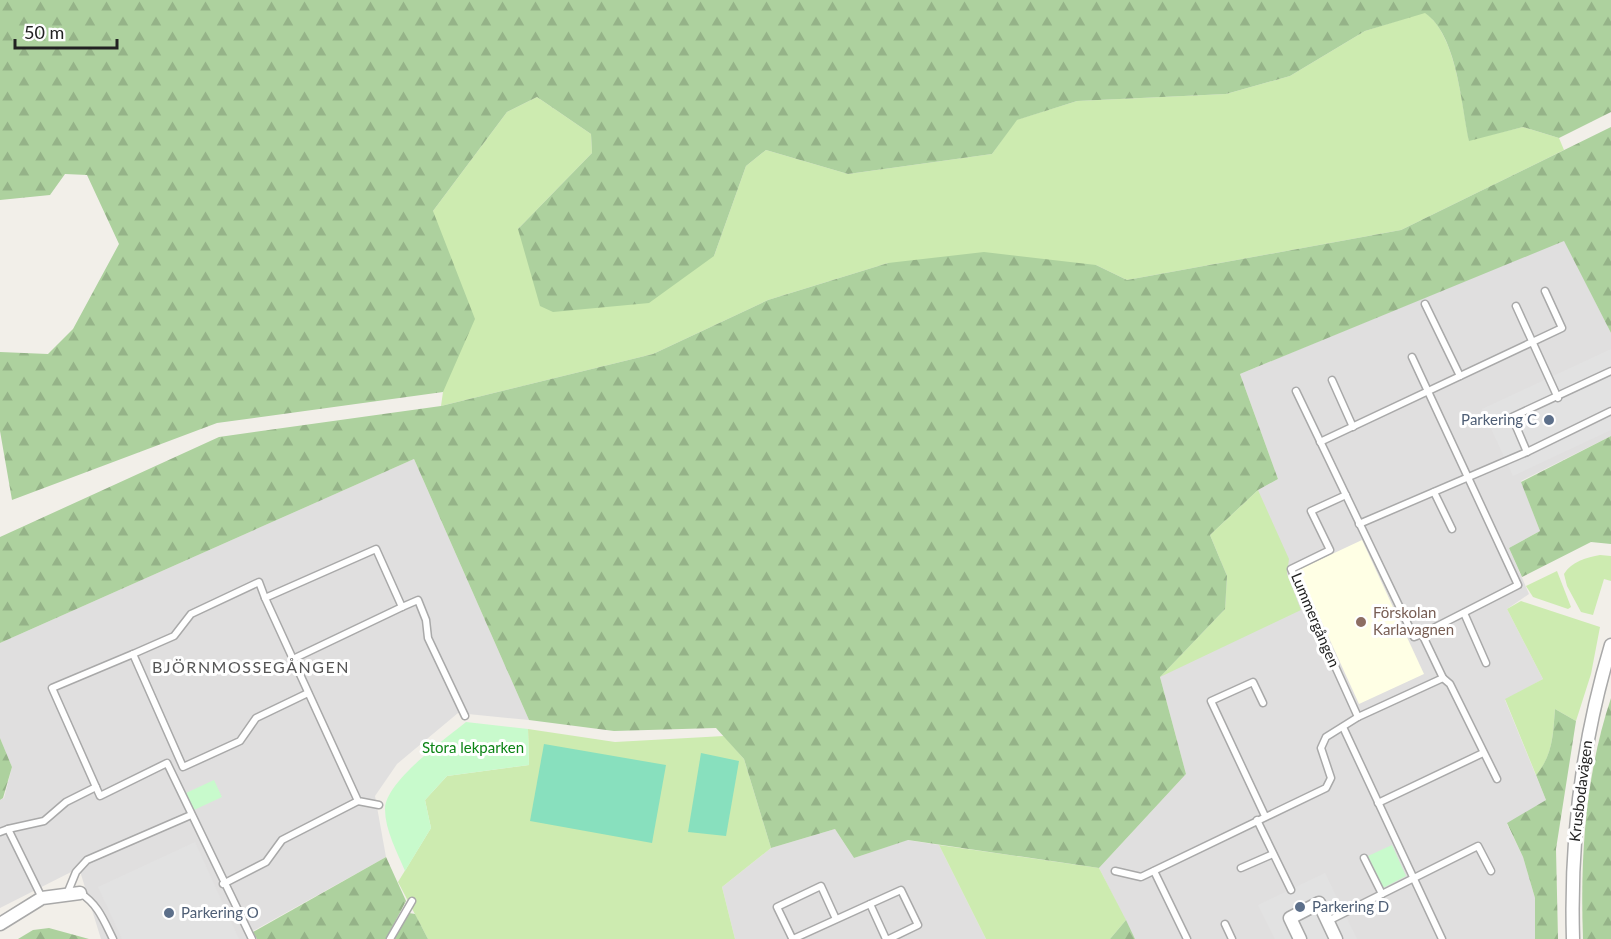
<svg xmlns="http://www.w3.org/2000/svg" width="1611" height="939" viewBox="0 0 1611 939" font-family="Lato,sans-serif">
<style>
.residential{fill:#e0dfdf}
.education{fill:#ffffe5}
.grass{fill:#cdebb0}
.forest{fill:url(#forest-firs)}
.park{fill:#c8facc}
.pitch{fill:#88e0be}
.parking{fill:#e2e2e2}
.lines{fill:none;stroke-linecap:round;stroke-linejoin:round}
.service-casing{stroke:#a9a9a9;stroke-width:9}
.minor-casing{stroke:#a9a9a9;stroke-width:15}
.service{stroke:#fff;stroke-width:6}
.minor{stroke:#fff;stroke-width:12}
.service-dot{fill:#5c6f8a;stroke:#fff;stroke-width:2}
.education-dot{fill:#8d6e63;stroke:#fff;stroke-width:2}
.labels{text-anchor:middle;stroke-width:6;stroke-linejoin:round;paint-order:stroke}
.service-label{font-size:15px;fill:#4e5e75;stroke:#fff;text-anchor:start}
.education-label{font-size:15px;fill:#785e54;stroke:#fff;text-anchor:start}
.street-label{font-size:15px;fill:#222;stroke:#fff}
.park-label{font-size:15px;fill:#0c8416;stroke:#fff}
.neighbourhood-label{font-size:16px;letter-spacing:1.5px;fill:#555;stroke:#fff}
</style>
<defs>
<pattern id="forest-firs" width="22" height="20" patternUnits="userSpaceOnUse" patternTransform="scale(1.5)"><rect width="22" height="20" fill="#add19e"/><path d="M5 1l3.5 6h-7zM16 11l3.5 6h-7z" fill="#95b388"/></pattern>
</defs>
<rect width="100%" height="100%" fill="#f2efe9"/>
<g class="residential">
<path d="M 1564,240 L 1611,333 L 1611,436 L 1521,481 L 1540,531 L 1509,548 L 1529,594 L 1507,609 L 1543,679 L 1505,700 L 1546,800 L 1507,824 L 1523,857 L 1535,898 L 1535,939 L 1135,939 L 1099,868 L 1186,774 L 1160,677 L 1258,490 L 1278,479 L 1240,374 Z"/>
<path d="M 414,459 L 529,720 L 458,713 L 397,764 L 375,796 L 386,857 L 253,931 L 257,939 L 101,939 L 79,868 L 0,908 L 0,800 L 4,798 L 12,767 L 0,738 L 0,643 Z"/>
<path d="M 835,829 L 854,858 L 907,840 L 939,845 L 986,939 L 735,939 L 722,887 L 771,848 Z"/>
</g>
<path class="education" d="M 1362,540 L 1424,674 L 1359,704 L 1298,570 Z"/>
<g class="grass">
<path d="M 1425,12 C 1457,37 1461,102 1469,140 L 1523,127 L 1559,138 L 1564,150 L 1401,230 L 1127,280 L 1096,265 L 888,263 L 768,300 L 653,354 L 441,406 L 443,392 L 433,211 L 507,112 L 537,97 L 591,134 L 592,153 L 518,229 L 714,256 L 746,166 L 766,150 L 848,174 L 992,154 L 1016,120 L 1077,101 L 1226,94 L 1290,76 L 1365,31 Z"/>
<path d="M 1258,490 L 1289,559 L 1287,574 L 1301,610 L 1160,677 L 1225,609 L 1227,576 L 1210,535 Z"/>
<path d="M 1600,555 L 1611,556 L 1611,581 L 1604,579 L 1593,615 L 1581,612 L 1567,586 L 1564,574 C 1571,562 1587,557 1600,555 Z"/>
<path d="M 1557,571 L 1571,607 L 1568,609 L 1533,597 L 1526,586 Z"/>
<path d="M 1521,601 L 1600,627 L 1591,674 L 1576,721 L 1555,709 C 1553,734 1553,756 1536,775 L 1505,699 L 1543,679 L 1507,609 Z"/>
<path d="M 528,729 L 615,742 L 724,736 L 744,759 L 771,848 L 722,887 L 735,939 L 428,939 L 398,882 L 431,828 L 425,800 L 447,776 L 529,765 Z"/>
<path d="M 939,845 L 1099,868 L 1126,920 L 1110,939 L 986,939 Z"/>
</g>
<g class="forest">
<path d="M 0,0 L 1611,0 L 1611,112 L 1559,138 L 1523,127 L 1469,141 C 1461,103 1457,35 1425,13 L 1365,31 L 1290,76 L 1226,94 L 1077,101 L 1017,120 L 992,154 L 848,174 L 766,150 L 746,166 L 714,256 L 649,303 L 553,312 L 540,306 L 518,229 L 592,153 L 591,134 L 537,97 L 507,112 L 433,211 L 475,319 L 443,392 L 217,423 L 12,500 L 0,431 L 0,352 L 48,354 L 73,329 L 119,244 L 87,175 L 65,174 L 50,195 L 0,200 Z"/>
<path d="M 1611,127 L 1611,333 L 1564,241 L 1240,374 L 1278,479 L 1258,490 L 1210,535 L 1227,576 L 1225,609 L 1160,677 L 1186,774 L 1099,868 L 908,840 L 854,858 L 835,829 L 771,848 L 744,759 L 716,728 L 614,731 L 529,720 L 414,459 L 0,643 L 0,537 L 219,437 L 441,406 L 653,354 L 768,300 L 888,263 L 984,252 L 1096,265 L 1127,280 L 1401,230 Z"/>
<path d="M 1611,436 L 1611,544 L 1591,542 L 1522,577 L 1509,548 L 1540,531 L 1521,482 Z"/>
<path d="M 1611,698 L 1611,939 L 1583,939 C 1580,858 1585,776 1611,698 Z"/>
<path d="M 1555,709 L 1576,721 L 1556,849 L 1558,939 L 1535,939 L 1535,898 L 1523,857 L 1507,823 L 1546,800 L 1536,775 C 1553,755 1553,734 1555,709 Z"/>
<path d="M 0,738 L 12,767 L 3,798 L 0,800 Z"/>
<path d="M 386,857 L 406,901 L 386,939 L 257,939 L 253,932 Z"/>
<path d="M 409,913 L 415,914 L 428,939 L 393,939 L 406,914 Z"/>
<path d="M 1126,920 L 1135,939 L 1110,939 Z"/>
<path d="M 49,928 L 89,939 L 18,939 L 33,930 Z"/>
</g>
<g class="park">
<path d="M 466,722 L 528,729 L 529,765 L 447,776 L 425,800 L 431,828 L 405,871 C 397,852 385,830 385,809 C 385,782 445,739 466,722 Z"/>
<path d="M 214,780 L 222,797 L 194,810 L 186,793 Z"/>
<path d="M 1392,845 L 1406,876 L 1383,888 L 1368,856 Z"/>
</g>
<g class="pitch">
<path d="M 544,744 L 666,765 L 652,843 L 530,821 Z"/>
<path d="M 701,753 L 739,761 L 726,836 L 688,832 Z"/>
</g>
<g class="parking">
<path d="M 1611,349 L 1611,430 L 1513,476 L 1482,409 Z"/>
<path d="M 195,842 L 239,939 L 122,939 L 98,887 Z"/>
<path d="M 1325,873 L 1357,939 L 1275,939 L 1258,905 Z"/>
</g>
<g class="lines">
<g class="service-casing">
<g id="service">
<path d="M 1425,304 L 1460,376"/>
<path d="M 1516,306 L 1558,398"/>
<path d="M 1611,371 L 1512,417 L 1527,452 L 1611,411"/>
<path d="M 1332,380 L 1353,427"/>
<path d="M 1296,391 L 1414,637 L 1422,634"/>
<path d="M 1320,442 L 1562,328 L 1545,291"/>
<path d="M 1434,492 L 1452,529"/>
<path d="M 1346,495 L 1311,511 L 1330,550 L 1291,569 L 1358,717 L 1443,678 L 1422,634 L 1518,585 L 1412,357"/>
<path d="M 1359,524 L 1527,452"/>
<path d="M 1464,613 L 1486,663"/>
<path d="M 133,654 L 174,636 L 191,614 L 259,582 L 265,598"/>
<path d="M 293,659 L 402,607"/>
<path d="M 1443,678 L 1450,684 L 1497,779"/>
<path d="M 1263,703 L 1253,682 L 1211,701 L 1265,816"/>
<path d="M 1343,727 L 1442,939"/>
<path d="M 1378,803 L 1483,753"/>
<path d="M 379,805 L 358,801 L 265,598 L 376,549 L 402,607 L 418,600 L 426,620 L 428,638 L 465,716"/>
<path d="M 1257,820 L 1291,890"/>
<path d="M 8,829 L 44,821 L 66,802 L 96,787"/>
<path d="M 0,832 L 8,829 L 42,898"/>
<path d="M 1364,858 L 1382,894"/>
<path d="M 1241,868 L 1273,854"/>
<path d="M 1115,871 L 1141,877 L 1326,788 L 1331,778 L 1321,748 L 1326,737 L 1358,717"/>
<path d="M 1154,871 L 1187,939"/>
<path d="M 223,884 L 266,862 L 282,840 L 358,801"/>
<path d="M 80,893 C 98,904 104,921 113,939"/>
<path d="M 67,894 L 76,872 L 87,860 L 191,815"/>
<path d="M 870,904 L 901,890 L 918,925 L 889,939"/>
<path d="M 1328,921 L 1478,846 L 1491,871"/>
<path d="M 1225,924 L 1232,939"/>
<path d="M 792,938 L 777,907 L 821,886 L 836,919"/>
<path d="M 252,939 L 167,763 L 100,796 L 52,688 L 133,654 L 183,767 L 240,741 L 256,718 L 308,693"/>
<path d="M 390,939 L 412,901"/>
<path d="M 793,939 L 870,904 L 886,939"/>
</g>
</g>
<g class="minor-casing">
<g id="minor">
<path d="M 0,924 L 42,898 L 80,893"/>
<path d="M 1300,939 L 1290,918 L 1319,903 L 1336,939"/>
<path d="M 1573,939 C 1570,839 1582,741 1611,645"/>
</g>
</g>
<use href="#service" class="service"/>
<use href="#minor" class="minor"/>
</g>
<g class="service-dot">
<circle cx="1549" cy="420" r="6"/>
<circle cx="1300" cy="907" r="6"/>
<circle cx="169" cy="913" r="6"/>
</g>
<circle class="education-dot" cx="1361" cy="622" r="6"/>
<g class="labels">
<g class="service-label">
<text x="1537" y="425" text-anchor="end">Parkering C</text>
<text x="1312" y="912">Parkering D</text>
<text x="181" y="918">Parkering O</text>
</g>
<g class="education-label">
<text x="1373" y="618">Förskolan<tspan x="1373" dy="17">Karlavagnen</tspan></text>
</g>
<g class="street-label">
<text transform="translate(1315 620) rotate(67)" y="5">Lummergången</text>
<text transform="translate(1581 791) rotate(-83)" y="5">Krusbodavägen</text>
</g>
<g class="park-label">
<text x="473" y="753">Stora lekparken</text>
</g>
<g class="neighbourhood-label">
<text x="251" y="673">BJÖRNMOSSEGÅNGEN</text>
</g>
</g>
<path d="M15 39v9h102v-9" fill="none" stroke="#222222" stroke-width="3"/>
<text x="24" y="39" font-size="18" fill="#222222" stroke="#ffffff" stroke-width="4.5" paint-order="stroke">50 m</text>
</svg>
